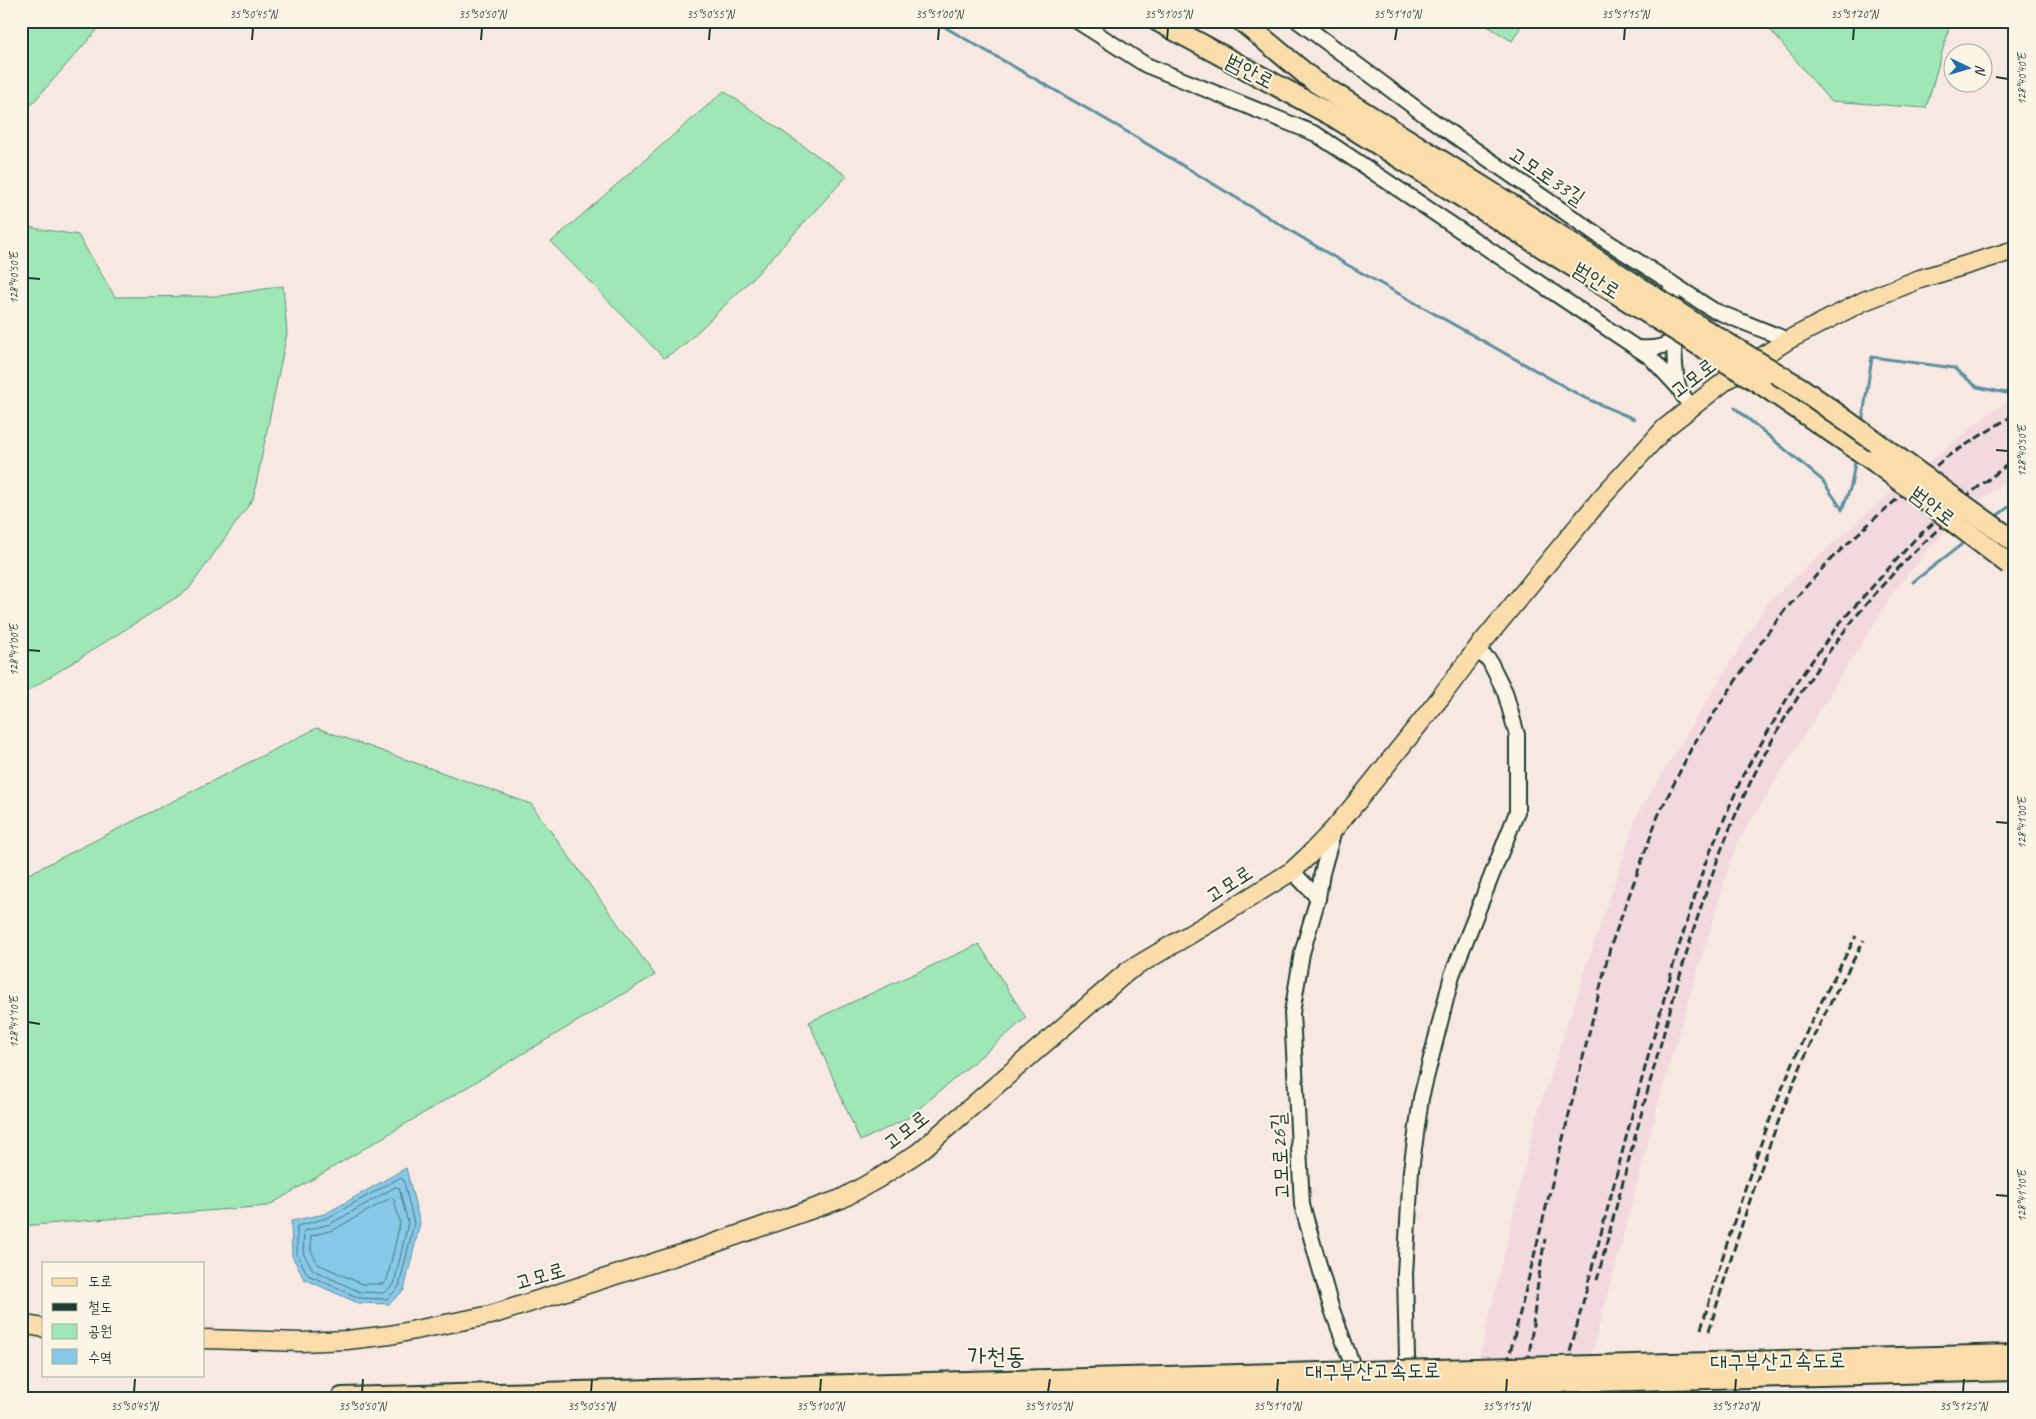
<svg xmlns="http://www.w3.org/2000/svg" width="2036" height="1419" viewBox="0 0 2036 1419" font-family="Caveat,'Poor Story',sans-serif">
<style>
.built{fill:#f2d9de}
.green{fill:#9fe7b6;stroke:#5f9275}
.water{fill:#87c8e8;stroke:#5d90a0}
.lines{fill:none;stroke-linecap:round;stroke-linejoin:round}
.shore{stroke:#49757c;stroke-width:1}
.stream{stroke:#5d90a0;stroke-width:3}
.minor-casing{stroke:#1f3d34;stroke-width:18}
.major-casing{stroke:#1f3d34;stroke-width:21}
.highway-casing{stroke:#1f3d34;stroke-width:24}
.minor{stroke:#fcf5e5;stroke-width:14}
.major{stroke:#faddab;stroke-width:18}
.highway{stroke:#faddab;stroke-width:20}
.rail{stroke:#1f3d34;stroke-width:3;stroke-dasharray:8 4;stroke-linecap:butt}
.highway-bridge-casing{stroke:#1f3d34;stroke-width:24;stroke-linecap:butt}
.highway-bridge{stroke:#faddab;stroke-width:20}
.ticks{fill:none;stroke:#1f3d34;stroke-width:2}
.labels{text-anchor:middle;stroke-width:4;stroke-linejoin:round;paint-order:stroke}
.street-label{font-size:21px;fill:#1f3d34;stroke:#fcf5e5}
.quarter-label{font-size:24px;fill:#1f3d34;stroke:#fcf5e5}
.neatline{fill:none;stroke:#1f3d34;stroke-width:2}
.ticks-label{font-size:12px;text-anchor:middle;fill:#1f3d34}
</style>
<rect width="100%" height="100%" fill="#f7e8e2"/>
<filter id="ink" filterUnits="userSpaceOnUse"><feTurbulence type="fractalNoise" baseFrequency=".02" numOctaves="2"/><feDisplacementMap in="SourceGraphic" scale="10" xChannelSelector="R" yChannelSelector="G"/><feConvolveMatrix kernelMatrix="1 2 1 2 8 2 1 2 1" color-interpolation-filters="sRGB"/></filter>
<g filter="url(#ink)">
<path class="built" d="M 2015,397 L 2015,474 L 1972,506 L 1928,549 L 1894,592 L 1736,844 L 1663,1086 L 1580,1398 L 1470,1398 L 1536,1118 L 1637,815 L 1768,602 L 1882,500 L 1989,414 Z"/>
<g class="green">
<path d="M 21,21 L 105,21 L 21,116 Z"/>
<path d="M 1479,21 L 1524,21 L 1512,41 Z"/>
<path d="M 1763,21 L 1951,21 L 1926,108 L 1830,101 Z"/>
<path d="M 724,91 L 847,176 L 755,276 L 684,345 L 664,358 L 551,242 Z"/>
<path d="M 21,226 L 78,235 L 115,297 L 220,296 L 283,286 L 287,333 L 253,499 L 188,590 L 21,695 Z"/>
<path d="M 317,728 L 531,804 L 655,975 L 268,1206 L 21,1226 L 21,878 Z"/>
<path d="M 979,944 L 1026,1018 L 908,1118 L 860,1141 L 809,1022 Z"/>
</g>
<path class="water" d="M 406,1168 L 420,1223 L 404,1290 L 389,1304 L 358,1303 L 304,1279 L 292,1256 L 291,1221 L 325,1214 Z"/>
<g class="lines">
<g class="shore">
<path d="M 400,1178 L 403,1179 L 414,1223 L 399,1287 L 387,1299 L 359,1298 L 308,1275 L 297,1255 L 297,1226 L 327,1218 Z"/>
<path d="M 396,1187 L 399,1188 L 408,1223 L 394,1284 L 384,1293 L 360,1292 L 313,1270 L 303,1253 L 304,1231 L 330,1224 Z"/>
<path d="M 391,1198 L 394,1200 L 400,1223 L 387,1280 L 383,1284 L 362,1284 L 318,1264 L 311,1251 L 311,1236 L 333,1230 Z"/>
</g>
<g class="stream">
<path d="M 938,21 L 948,29 L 1119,127 L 1344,263 L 1583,397 L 1634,419"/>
<path d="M 1735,408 L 1822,480 L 1842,509"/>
<path d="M 1862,423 L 1872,357 L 1954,368 L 1977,387 L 2006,393 L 2015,387"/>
<path d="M 1842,510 L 1851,486 L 1856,456"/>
<path d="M 1994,518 L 2015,502"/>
<path d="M 1913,582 L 1966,541"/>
</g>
<g class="minor-casing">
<g id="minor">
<path d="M 1077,21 L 1146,65 L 1316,134 L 1650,357 L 1678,387 L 1691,408"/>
<path d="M 1298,21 L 1429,118 L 1602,238 L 1713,310 L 1788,340"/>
<path d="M 1670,282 C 1678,316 1670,352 1678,386"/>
<path d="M 1637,348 C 1652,349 1665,349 1675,337"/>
<path d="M 1334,830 L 1322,873 L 1318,898 L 1302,953 L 1292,1013 L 1302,1205 L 1331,1307 L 1355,1372 L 1364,1375 L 1373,1398"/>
<path d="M 1292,871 L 1318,898"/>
<path d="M 1408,1398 L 1405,1274 L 1411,1170 L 1421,1098 L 1452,975 L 1517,812 L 1517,735 L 1505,692 L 1489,660 L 1476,650"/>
</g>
</g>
<g class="major-casing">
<g id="major">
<path d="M 21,1324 L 44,1328"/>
<path d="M 204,1339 L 301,1342 L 347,1340 L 390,1335 L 491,1315 L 709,1245 L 841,1199 L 879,1178 L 919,1152 L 1128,971 L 1209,923 L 1292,871 L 1307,857 L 1334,829 L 1360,798 L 1440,698 L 1476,650 L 1602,497 L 1665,428 L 1729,378 L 1788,340 L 1864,301 L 1920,279 L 2015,250"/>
</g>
</g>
<g class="highway-casing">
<g id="highway">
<path d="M 1158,21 L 1335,117 L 1544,248"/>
<path d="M 1242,21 L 1314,81 L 1554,232"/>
<path d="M 1760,383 L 1873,460"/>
<path d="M 342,1398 L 1322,1373"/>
<path d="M 899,1398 L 1320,1388"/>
</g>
</g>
<use href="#minor" class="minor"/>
<use href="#major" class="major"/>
<use href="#highway" class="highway"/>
<g class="rail">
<path d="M 1597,1280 C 1619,1195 1642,1110 1666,1025 C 1689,941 1714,857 1752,779 C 1802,677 1879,575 1968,504"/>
<path d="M 1701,1329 C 1731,1227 1763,1127 1807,1031 C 1822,999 1840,967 1856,936"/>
<path d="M 1709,1331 C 1739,1230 1771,1130 1815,1034 C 1830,1002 1848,971 1864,940"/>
<path d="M 1499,1398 L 1610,948 L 1658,816 L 1693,745 L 1766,635 L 1785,610 L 1831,559 L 1874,519 L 1945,458 L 2015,414"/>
<path d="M 1523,1398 C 1532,1345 1535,1292 1545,1239"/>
<path d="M 1558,1398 L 1632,1115 L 1675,959 L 1705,864 L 1743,775 L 1796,683 L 1838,625 L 1916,538 L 1951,508 L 2015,459"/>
</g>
<g class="highway-bridge-casing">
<g id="highway-bridge">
<path d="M 1554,232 L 1700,327 L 1802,389 L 2015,542"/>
<path d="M 1544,248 L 1760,383"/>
<path d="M 1873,460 L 2009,564"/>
<path d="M 1322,1373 L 2015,1355"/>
<path d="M 1320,1388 L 2015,1370"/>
</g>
</g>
<use href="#highway-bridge" class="highway-bridge"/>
</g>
</g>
<path class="ticks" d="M 252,40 L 253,28M 481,40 L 482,28M 709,40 L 710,28M 938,40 L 939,28M 1167,40 L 1168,28M 1395,40 L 1397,28M 1624,40 L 1625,28M 1853,40 L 1854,28M 1996,77 L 2008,79M 28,278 L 40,279M 1996,450 L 2008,451M 28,650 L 40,651M 1996,822 L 2008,823M 28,1022 L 40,1024M 1996,1195 L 2008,1196M 134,1392 L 135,1379M 362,1392 L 363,1379M 591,1392 L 592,1379M 820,1392 L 821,1379M 1048,1392 L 1050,1379M 1277,1392 L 1278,1379M 1506,1392 L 1507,1379M 1735,1392 L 1736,1379M 1963,1392 L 1964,1379"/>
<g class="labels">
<g class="street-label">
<text transform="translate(1250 71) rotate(28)" y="7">범안로</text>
<text transform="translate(1547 176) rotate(34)" y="7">고모로33길</text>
<text transform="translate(1597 280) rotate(32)" y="7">범안로</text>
<text transform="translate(1693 378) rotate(-38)" y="7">고모로</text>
<text transform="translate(1933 506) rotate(38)" y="7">범안로</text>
<text transform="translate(1229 884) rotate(-33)" y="7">고모로</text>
<text transform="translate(906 1130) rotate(-38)" y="7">고모로</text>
<text transform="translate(1280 1156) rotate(-93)" y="7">고모로26길</text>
<text transform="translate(540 1276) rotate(-17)" y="7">고모로</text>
<text transform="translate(1778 1361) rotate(-1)" y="7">대구부산고속도로</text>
<text transform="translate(1373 1371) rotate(-1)" y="7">대구부산고속도로</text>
</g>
<g class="quarter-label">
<text x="996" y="1364">가천동</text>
</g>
</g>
<rect width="2036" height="1419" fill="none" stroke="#fcf5e5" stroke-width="55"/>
<rect x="42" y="1262" width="162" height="115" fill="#fcf5e5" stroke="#a4ab9e"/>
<rect x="52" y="1278" width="25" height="8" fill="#faddab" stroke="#a4ab9e"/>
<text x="88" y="1286" font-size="15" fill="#1f3d34">도로</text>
<rect x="52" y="1303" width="25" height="8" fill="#1f3d34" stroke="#a4ab9e"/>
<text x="88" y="1312" font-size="15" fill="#1f3d34">철도</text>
<rect x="52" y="1324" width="25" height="15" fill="#9fe7b6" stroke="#a4ab9e"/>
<text x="88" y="1336" font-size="15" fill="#1f3d34">공원</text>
<rect x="52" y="1349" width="25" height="15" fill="#87c8e8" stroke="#a4ab9e"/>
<text x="88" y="1362" font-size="15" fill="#1f3d34">수역</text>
<g transform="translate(1968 68) rotate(95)"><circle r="24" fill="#fcf5e5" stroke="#a4ab9e"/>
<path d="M0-4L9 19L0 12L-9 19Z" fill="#1f6fb2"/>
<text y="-8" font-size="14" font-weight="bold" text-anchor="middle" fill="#1f3d34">N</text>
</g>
<rect x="28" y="28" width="1980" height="1364" class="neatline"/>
<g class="ticks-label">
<text x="253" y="18">35°50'45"N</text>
<text x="482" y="18">35°50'50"N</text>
<text x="710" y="18">35°50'55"N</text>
<text x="939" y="18">35°51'00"N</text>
<text x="1168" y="18">35°51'05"N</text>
<text x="1397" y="18">35°51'10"N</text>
<text x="1625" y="18">35°51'15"N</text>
<text x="1854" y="18">35°51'20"N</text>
<text transform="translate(2022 79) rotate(-90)" y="4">128°40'40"E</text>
<text transform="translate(14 278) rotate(-90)" y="4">128°40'50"E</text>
<text transform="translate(2022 451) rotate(-90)" y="4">128°40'50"E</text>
<text transform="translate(14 650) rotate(-90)" y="4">128°41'00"E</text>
<text transform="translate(2022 823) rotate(-90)" y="4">128°41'00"E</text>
<text transform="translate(14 1022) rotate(-90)" y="4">128°41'10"E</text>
<text transform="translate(2022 1196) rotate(-90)" y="4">128°41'10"E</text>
<text x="134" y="1410">35°50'45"N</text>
<text x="362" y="1410">35°50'50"N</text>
<text x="591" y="1410">35°50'55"N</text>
<text x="820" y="1410">35°51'00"N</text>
<text x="1048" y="1410">35°51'05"N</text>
<text x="1277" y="1410">35°51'10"N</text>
<text x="1506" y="1410">35°51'15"N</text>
<text x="1735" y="1410">35°51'20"N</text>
<text x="1963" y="1410">35°51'25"N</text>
</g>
</svg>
